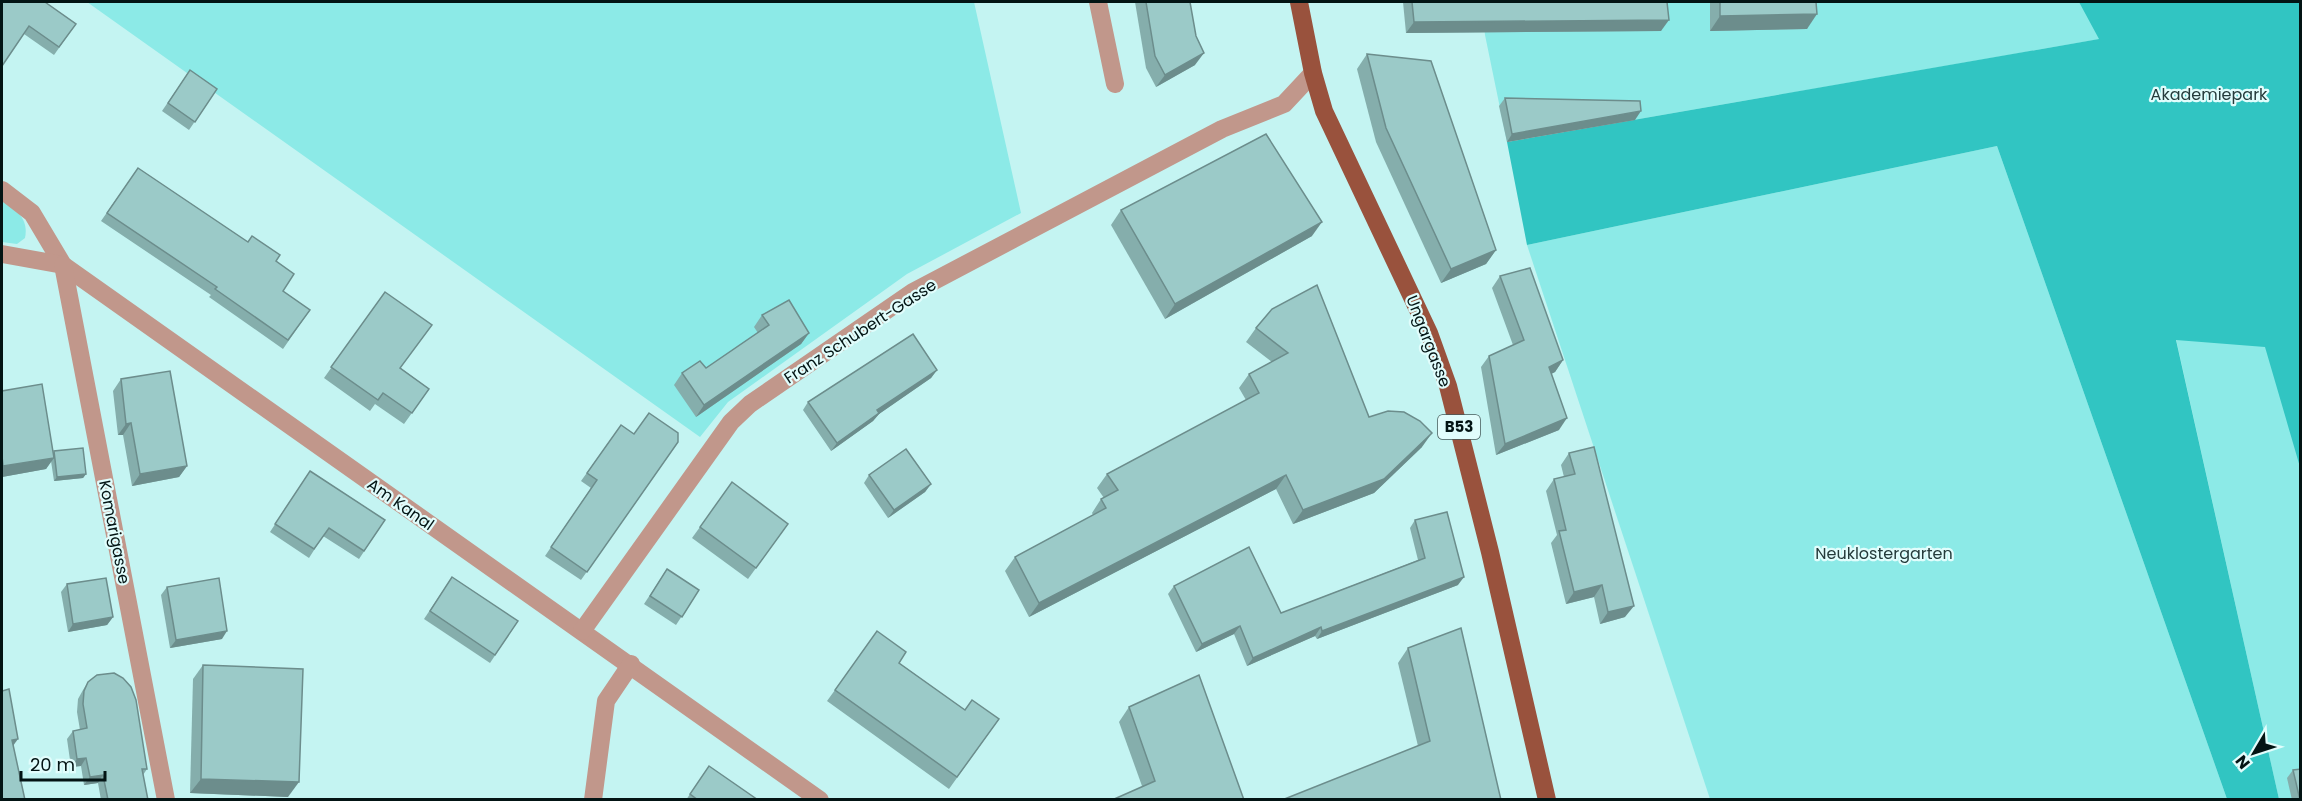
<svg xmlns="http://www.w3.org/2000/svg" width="2302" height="801" viewBox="0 0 2302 801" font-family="Poppins,sans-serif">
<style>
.green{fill:#8ceae7}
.forest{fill:#31c5c2}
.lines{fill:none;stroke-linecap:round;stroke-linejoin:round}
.street{stroke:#c1978b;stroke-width:18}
.primary{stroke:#99523d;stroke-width:18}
.wall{fill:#85aeac}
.shaded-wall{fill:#6c8d8c}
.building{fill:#9bcac8;stroke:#6c8d8c;stroke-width:1.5}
.labels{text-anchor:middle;stroke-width:4.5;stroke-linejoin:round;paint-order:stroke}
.shield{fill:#e1fdfc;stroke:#465a5a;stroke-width:1.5}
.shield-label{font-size:15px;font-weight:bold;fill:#031414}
.park-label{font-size:16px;fill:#243b3b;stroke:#e1fdfc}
.street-label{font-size:16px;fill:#031414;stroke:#e1fdfc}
</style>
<rect width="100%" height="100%" fill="#c4f4f2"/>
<g class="green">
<path d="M 87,2 L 974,2 L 1021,213 L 907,274 L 728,402 L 700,437 Z"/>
<path d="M 1482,2 L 2300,2 L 2300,799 L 2279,799 L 2176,339 L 2100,39 L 1507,142 L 1485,35 Z"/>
<path d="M 1997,146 L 2227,799 L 1710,799 L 1527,245 Z"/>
<path d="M 2,199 C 16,209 29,219 25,238 L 17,244 L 2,242 Z"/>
</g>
<path class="forest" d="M 2079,2 L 2300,2 L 2300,467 L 2265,347 L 2176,340 L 2279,799 L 2227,799 L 1997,146 L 1527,245 L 1507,142 L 2099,39 Z"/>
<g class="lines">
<g class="street">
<path d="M 1098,2 L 1115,84"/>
<path d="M 2,190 L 32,213 L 63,265 L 820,800"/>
<path d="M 2,254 L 63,265"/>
<path d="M 63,265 L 166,800"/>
<path d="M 582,631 L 731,422 L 750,404 L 913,292 L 1222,129 L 1284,104 L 1313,73"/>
<path d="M 593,800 L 606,701 L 631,664"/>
</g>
<path class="primary" d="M 1299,2 L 1313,73 L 1324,111 L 1429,333 L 1448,386 L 1490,552 L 1547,800"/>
</g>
<g class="wall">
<path d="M 45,2 L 76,24 L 54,55 L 24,34 Z"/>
<path d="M 1135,2 L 1190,2 L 1195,65 L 1156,87 L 1146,68 Z"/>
<path d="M 1403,2 L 1667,2 L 1661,31 L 1406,33 Z"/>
<path d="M 1710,2 L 1816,2 L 1807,29 L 1710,31 Z"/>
<path d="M 1367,54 L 1496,250 L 1486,264 L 1441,283 L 1376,142 L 1357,69 Z"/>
<path d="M 190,70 L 217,89 L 189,130 L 162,111 Z"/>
<path d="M 1505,98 L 1635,120 L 1507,142 L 1499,106 Z"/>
<path d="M 138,168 L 276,261 L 283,291 L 310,310 L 283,349 L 209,297 L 211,295 L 101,221 Z"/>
<path d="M 1121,210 L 1312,236 L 1165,319 L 1111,225 Z"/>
<path d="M 1500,276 L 1563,360 L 1555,372 L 1551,374 L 1559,430 L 1496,455 L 1481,367 L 1489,356 L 1513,345 L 1492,288 Z"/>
<path d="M 385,292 L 401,368 L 429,389 L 404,424 L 375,404 L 370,411 L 324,378 Z"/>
<path d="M 762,315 L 809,333 L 801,344 L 696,417 L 674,385 L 682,373 L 706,368 L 758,333 L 754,327 Z"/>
<path d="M 1256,328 L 1369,417 L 1422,447 L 1374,493 L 1293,524 L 1276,489 L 1029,617 L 1005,571 L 1015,557 L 1093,515 L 1092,513 L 1101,499 L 1104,498 L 1097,488 L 1107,474 L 1246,400 L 1239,388 L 1249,374 L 1272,362 L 1246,342 Z"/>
<path d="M 937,370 L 931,378 L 879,414 L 873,421 L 831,451 L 803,410 L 808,402 Z"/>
<path d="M 121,379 L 187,466 L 179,477 L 132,486 L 123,435 L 118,435 L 113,391 Z"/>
<path d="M 2,391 L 53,452 L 86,474 L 83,478 L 54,481 L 51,461 L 46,469 L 2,477 Z"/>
<path d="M 621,425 L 634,434 L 678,442 L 581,580 L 545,556 L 591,488 L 581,481 Z"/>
<path d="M 1569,453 L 1625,617 L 1600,624 L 1594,597 L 1566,604 L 1551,543 L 1557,535 L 1546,491 L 1554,479 L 1564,477 L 1561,465 Z"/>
<path d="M 310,471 L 385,520 L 359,559 L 323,536 L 309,558 L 270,532 Z"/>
<path d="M 869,475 L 931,484 L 925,492 L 888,518 L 864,483 Z"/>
<path d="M 1415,520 L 1458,585 L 1317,639 L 1315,636 L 1247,666 L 1234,634 L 1196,652 L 1168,594 L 1174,586 L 1281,613 L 1418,560 L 1410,528 Z"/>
<path d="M 788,524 L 748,579 L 692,538 L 700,527 Z"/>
<path d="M 667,569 L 699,590 L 676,625 L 644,604 Z"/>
<path d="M 452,577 L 518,621 L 490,663 L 424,619 Z"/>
<path d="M 67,584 L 113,617 L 107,625 L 68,632 L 61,592 Z"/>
<path d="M 167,587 L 222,639 L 170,648 L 161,595 Z"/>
<path d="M 1408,648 L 1501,800 L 1418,746 L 1398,663 Z"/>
<path d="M 899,663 L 965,710 L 999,719 L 949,789 L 827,701 L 835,690 Z"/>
<path d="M 203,665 L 288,797 L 190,793 L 193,679 Z"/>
<path d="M 88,682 L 147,769 L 143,775 L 148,800 L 101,800 L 98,783 L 84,785 L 81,766 L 71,767 L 67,739 L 73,731 L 80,730 L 77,712 L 78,699 L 83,690 Z"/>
<path d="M 1129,707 L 1244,800 L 1142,786 L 1119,722 Z"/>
<path d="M 709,766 L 758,800 L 686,800 Z"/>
<path d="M 2293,770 L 2301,800 L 2292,800 L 2287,778 Z"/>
</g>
<g class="shaded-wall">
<path d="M 1817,14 L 1807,29 L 1710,31 L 1720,16 Z"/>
<path d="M 1669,20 L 1661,31 L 1406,33 L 1414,22 Z"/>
<path d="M 1204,53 L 1195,65 L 1156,87 L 1165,75 Z"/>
<path d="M 1641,111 L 1635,120 L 1507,142 L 1512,134 Z"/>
<path d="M 1322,222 L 1312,236 L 1165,319 L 1175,304 Z"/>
<path d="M 1496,250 L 1486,264 L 1441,283 L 1451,269 Z"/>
<path d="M 809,333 L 801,344 L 696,417 L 704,405 Z"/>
<path d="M 1563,360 L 1555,372 L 1541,379 L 1549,367 Z"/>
<path d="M 937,370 L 931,378 L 879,414 L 873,421 L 831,451 L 837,443 L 877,410 Z"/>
<path d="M 1567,418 L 1559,430 L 1496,455 L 1505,444 Z"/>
<path d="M 131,423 L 123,435 L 118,435 L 126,424 Z"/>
<path d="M 1432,433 L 1422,447 L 1374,493 L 1293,524 L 1303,510 Z"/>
<path d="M 54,458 L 46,469 L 2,477 L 2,468 L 3,466 Z"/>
<path d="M 187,466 L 179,477 L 132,486 L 140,474 Z"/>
<path d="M 86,474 L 83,478 L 54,481 L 57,477 Z"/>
<path d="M 1286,475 L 1276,489 L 1029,617 L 1039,603 Z"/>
<path d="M 931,484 L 925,492 L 888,518 L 894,510 Z"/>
<path d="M 1464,577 L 1458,585 L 1317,639 L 1322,631 Z"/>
<path d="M 1602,585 L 1594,597 L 1566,604 L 1574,592 Z"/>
<path d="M 1634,606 L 1625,617 L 1600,624 L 1608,612 Z"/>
<path d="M 113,617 L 107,625 L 68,632 L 73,624 Z"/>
<path d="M 1240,626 L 1234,634 L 1196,652 L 1202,644 Z"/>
<path d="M 1321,627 L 1315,636 L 1247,666 L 1253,658 Z"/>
<path d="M 227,631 L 222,639 L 170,648 L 176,640 Z"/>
<path d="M 18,739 L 10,750 L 12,740 Z"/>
<path d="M 86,758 L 81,766 L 71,767 L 77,759 Z"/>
<path d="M 103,775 L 98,783 L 84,785 L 90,777 Z"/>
<path d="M 201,779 L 299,782 L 288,797 L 190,793 Z"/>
</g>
<g class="building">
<path d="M 2,2 L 46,2 L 45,2 L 76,24 L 59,47 L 29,26 L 2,66 Z"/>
<path d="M 1146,2 L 1190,2 L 1196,36 L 1204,53 L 1165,75 L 1155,56 Z"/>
<path d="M 1412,2 L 1667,2 L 1669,20 L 1414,22 Z"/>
<path d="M 1720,2 L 1816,2 L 1817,14 L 1720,16 Z"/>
<path d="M 1367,54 L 1431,61 L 1496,250 L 1451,269 L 1386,128 Z"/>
<path d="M 190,70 L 217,89 L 195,122 L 168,103 Z"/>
<path d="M 1505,98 L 1640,101 L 1641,111 L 1512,134 Z"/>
<path d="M 1266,134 L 1322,222 L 1175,304 L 1121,210 Z"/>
<path d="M 138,168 L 248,242 L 252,236 L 280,255 L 276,261 L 294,274 L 283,291 L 310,310 L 288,340 L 215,289 L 217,287 L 107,213 Z"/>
<path d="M 1530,268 L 1563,360 L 1549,367 L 1567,418 L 1505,444 L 1489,356 L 1524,340 L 1500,276 Z"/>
<path d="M 1317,285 L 1369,417 L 1388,411 L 1404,412 L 1420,421 L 1432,433 L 1384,479 L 1303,510 L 1286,475 L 1039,603 L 1015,557 L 1106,508 L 1101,499 L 1118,490 L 1107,474 L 1259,393 L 1249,374 L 1288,353 L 1256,328 L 1272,309 Z"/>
<path d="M 385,292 L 432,325 L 400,368 L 429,389 L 412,413 L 383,393 L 378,400 L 331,367 Z"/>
<path d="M 789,300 L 809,333 L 704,405 L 682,373 L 700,361 L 706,368 L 769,325 L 762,315 Z"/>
<path d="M 913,334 L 937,370 L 877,410 L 879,413 L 837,443 L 808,402 Z"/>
<path d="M 170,371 L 187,466 L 140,474 L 131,423 L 126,424 L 121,379 Z"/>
<path d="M 42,384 L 54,458 L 3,466 L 2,456 L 2,391 Z"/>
<path d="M 649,413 L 678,433 L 678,442 L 587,572 L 551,547 L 597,480 L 587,473 L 621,425 L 634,434 Z"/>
<path d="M 1594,447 L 1634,606 L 1608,612 L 1602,585 L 1574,592 L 1559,531 L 1566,530 L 1554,479 L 1575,474 L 1569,453 Z"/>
<path d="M 83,448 L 86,474 L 57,477 L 54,451 Z"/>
<path d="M 906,449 L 931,484 L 894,510 L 869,475 Z"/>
<path d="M 310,471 L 385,520 L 364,551 L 329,528 L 314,549 L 275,524 Z"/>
<path d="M 732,482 L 788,524 L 756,568 L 700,527 Z"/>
<path d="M 1447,512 L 1464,577 L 1322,631 L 1321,627 L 1253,658 L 1240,626 L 1202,644 L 1174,586 L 1249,547 L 1281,613 L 1425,558 L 1415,520 Z"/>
<path d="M 667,569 L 699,590 L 682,617 L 650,596 Z"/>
<path d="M 452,577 L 518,621 L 495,655 L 430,611 Z"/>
<path d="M 106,578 L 113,617 L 73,624 L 67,584 Z"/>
<path d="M 219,578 L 227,631 L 176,640 L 167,587 Z"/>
<path d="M 1461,628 L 1501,800 L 1282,800 L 1430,741 L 1408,648 Z"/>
<path d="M 877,631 L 906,652 L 899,663 L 965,710 L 972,700 L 999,719 L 957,777 L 835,690 Z"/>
<path d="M 203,665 L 303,669 L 299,782 L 201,779 Z"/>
<path d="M 114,673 L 123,678 L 131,687 L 136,700 L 147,769 L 142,769 L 148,800 L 108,800 L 103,775 L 90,777 L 86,758 L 77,759 L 73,731 L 87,728 L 83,704 L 84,691 L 88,682 L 97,675 Z"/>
<path d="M 1199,675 L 1244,800 L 1112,800 L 1155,781 L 1129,707 Z"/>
<path d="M 9,689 L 18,739 L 12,740 L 25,800 L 2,800 L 2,691 Z"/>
<path d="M 709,766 L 758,800 L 698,800 L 690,794 Z"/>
<path d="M 2301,769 L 2301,800 L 2300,800 L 2293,770 Z"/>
</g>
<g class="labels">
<rect class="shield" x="1438" y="415" width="42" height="24" rx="4.5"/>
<g class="shield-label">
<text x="1459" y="432">B53</text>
</g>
<g class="park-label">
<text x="2209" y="100">Akademiepark</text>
<text x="1884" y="559">Neuklostergarten</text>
</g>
<g class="street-label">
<text transform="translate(860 331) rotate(-33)" y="6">Franz Schubert-Gasse</text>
<text transform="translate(1429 341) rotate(69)" y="6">Ungargasse</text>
<text transform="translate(401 504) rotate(35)" y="6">Am Kanal</text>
<text transform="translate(115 532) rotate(79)" y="6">Komarigasse</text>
</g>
</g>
<rect width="2302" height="801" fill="none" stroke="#031414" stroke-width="6"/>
<g transform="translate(2254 753) rotate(231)" stroke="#e1fdfc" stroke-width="4.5" paint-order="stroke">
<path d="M0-4.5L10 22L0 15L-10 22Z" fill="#031414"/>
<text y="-9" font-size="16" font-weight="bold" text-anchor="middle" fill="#031414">N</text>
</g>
<path d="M21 771v9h84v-9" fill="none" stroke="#031414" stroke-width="3"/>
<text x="30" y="771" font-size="18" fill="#031414" stroke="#e1fdfc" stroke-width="4.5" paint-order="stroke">20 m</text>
</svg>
